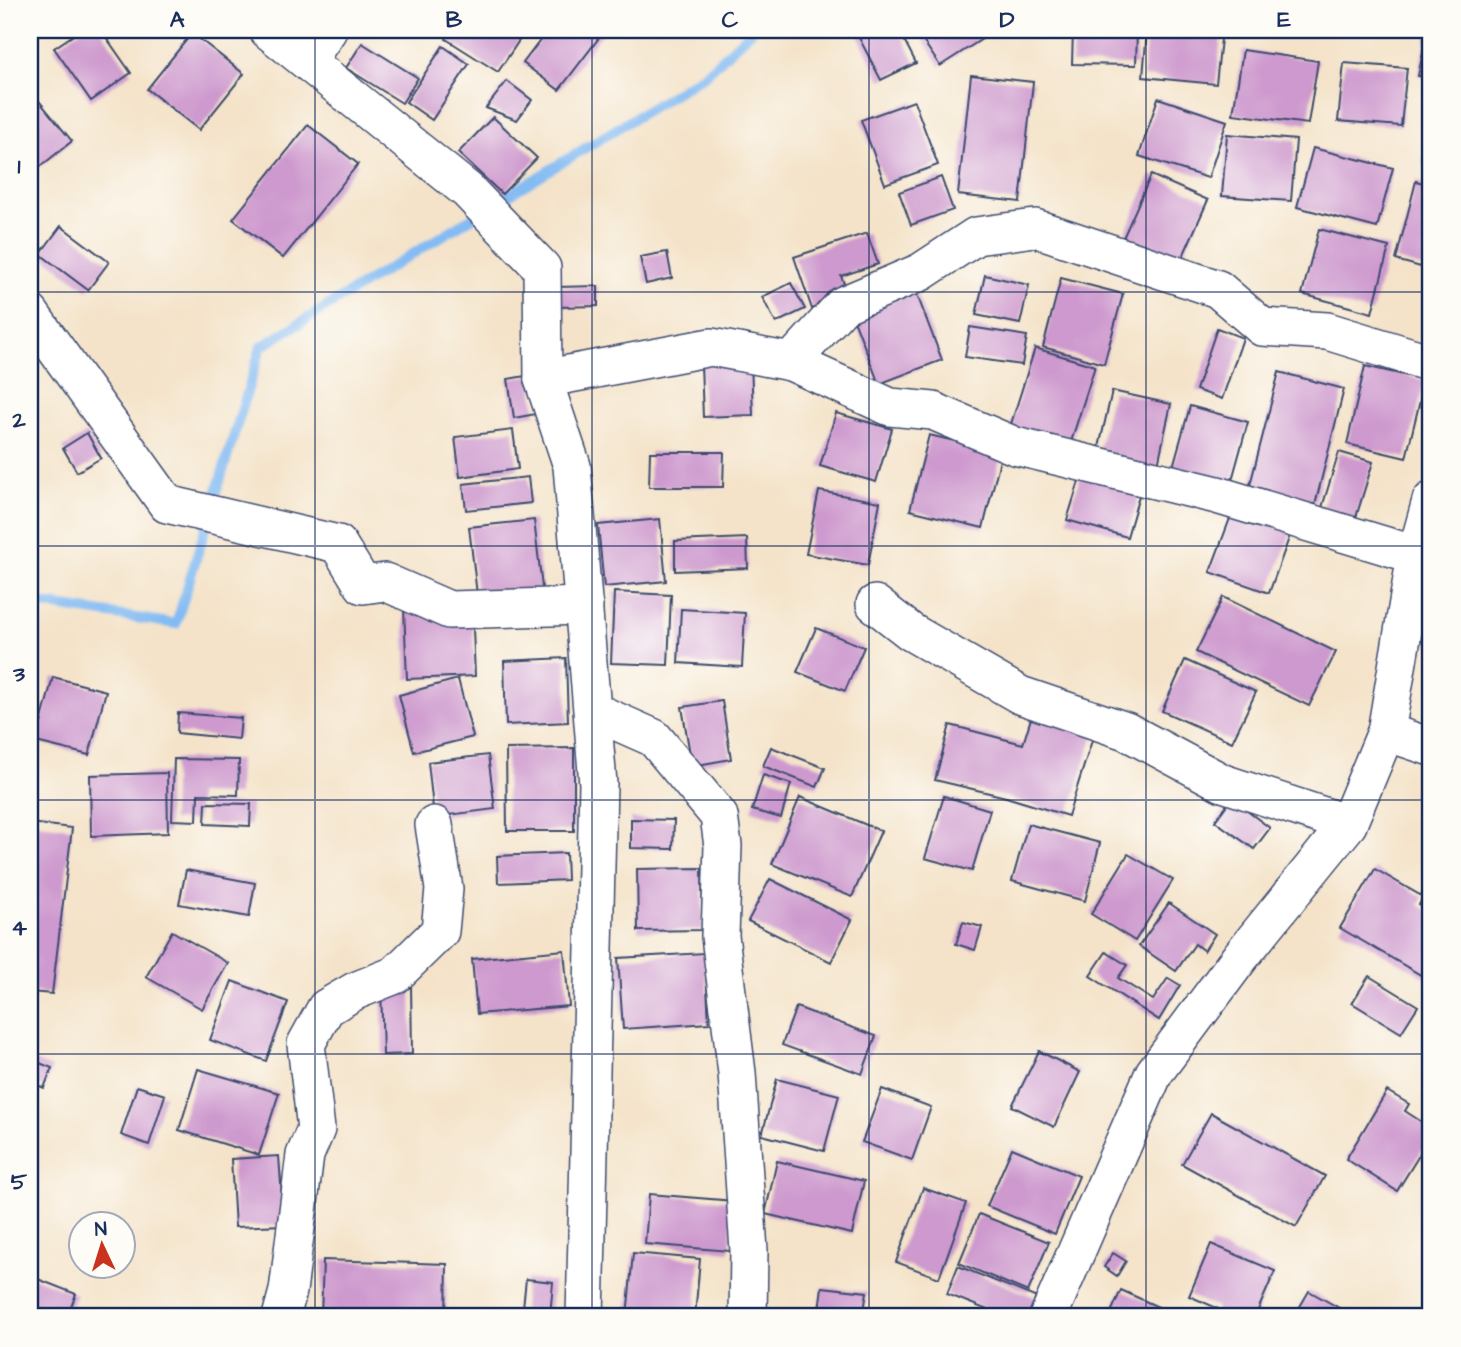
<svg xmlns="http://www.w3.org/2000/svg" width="1461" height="1347" viewBox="0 0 1461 1347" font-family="'Architects Daughter',sans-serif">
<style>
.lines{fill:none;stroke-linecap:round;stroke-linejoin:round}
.stream{stroke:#83bbf3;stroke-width:10}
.building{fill:#cd99ce}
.minor-casing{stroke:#3c4a6e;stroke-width:40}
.minor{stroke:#fff;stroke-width:37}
.grid{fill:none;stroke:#1b2f5e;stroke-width:2;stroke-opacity:0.55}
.neatline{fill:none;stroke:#1b2f5e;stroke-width:2.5}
.grid-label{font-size:23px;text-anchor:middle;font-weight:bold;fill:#1b2f5e}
</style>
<rect width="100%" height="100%" fill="#fdfcf7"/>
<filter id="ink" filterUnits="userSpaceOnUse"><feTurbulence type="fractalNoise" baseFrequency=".0143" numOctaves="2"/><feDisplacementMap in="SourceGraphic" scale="14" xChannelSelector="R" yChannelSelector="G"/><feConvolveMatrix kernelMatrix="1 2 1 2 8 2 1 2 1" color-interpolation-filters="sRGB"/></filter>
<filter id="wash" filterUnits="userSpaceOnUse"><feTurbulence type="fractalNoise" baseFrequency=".00686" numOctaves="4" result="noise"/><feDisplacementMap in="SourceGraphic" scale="28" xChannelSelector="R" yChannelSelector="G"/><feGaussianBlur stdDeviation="1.57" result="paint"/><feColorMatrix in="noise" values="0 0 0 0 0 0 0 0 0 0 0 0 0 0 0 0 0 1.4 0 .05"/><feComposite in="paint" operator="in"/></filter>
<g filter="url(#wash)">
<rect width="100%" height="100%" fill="#f4e3c9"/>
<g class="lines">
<path class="stream" d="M 30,602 L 176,624 L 261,347 L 706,74 L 752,30"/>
</g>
<g id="blocks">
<g class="building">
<path d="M 81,30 L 101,30 L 131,73 L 91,101 L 54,48 Z"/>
<path d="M 451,30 L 526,30 L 498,72 L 446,39 Z"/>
<path d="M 548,30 L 605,30 L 559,90 L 523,63 Z"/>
<path d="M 855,30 L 899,30 L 916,63 L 881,80 Z"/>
<path d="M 916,30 L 996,30 L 940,66 Z"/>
<path d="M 1073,30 L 1137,30 L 1136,65 L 1072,64 Z"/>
<path d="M 1147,30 L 1222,30 L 1216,84 L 1143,77 Z"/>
<path d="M 1428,30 L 1431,30 L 1431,78 L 1418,76 Z"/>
<path d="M 192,33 L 244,74 L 199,130 L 147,89 Z"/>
<path d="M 362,43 L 418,78 L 402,103 L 346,68 Z"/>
<path d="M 443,46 L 469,64 L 432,120 L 406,102 Z"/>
<path d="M 1243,50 L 1318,61 L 1308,124 L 1233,114 Z"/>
<path d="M 1344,63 L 1407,68 L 1401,126 L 1338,121 Z"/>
<path d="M 971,75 L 1033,82 L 1020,202 L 958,195 Z"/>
<path d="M 507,81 L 532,100 L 517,120 L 486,108 Z"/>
<path d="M 30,90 L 72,141 L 30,175 Z"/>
<path d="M 1158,98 L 1227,121 L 1208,178 L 1139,156 Z"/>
<path d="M 914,101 L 938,165 L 885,184 L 861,120 Z"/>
<path d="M 493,117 L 537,158 L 502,194 L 458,153 Z"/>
<path d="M 308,125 L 358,164 L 283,258 L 233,219 Z"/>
<path d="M 1431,127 L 1431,166 L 1422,164 Z"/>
<path d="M 1227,134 L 1296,140 L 1291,201 L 1222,196 Z"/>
<path d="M 1313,148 L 1393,168 L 1377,228 L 1297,207 Z"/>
<path d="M 1151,175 L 1208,200 L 1180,263 L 1123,238 Z"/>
<path d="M 941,177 L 953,210 L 911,225 L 899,192 Z"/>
<path d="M 1416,181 L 1431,185 L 1431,270 L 1396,260 Z"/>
<path d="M 61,226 L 109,262 L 88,290 L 40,254 Z"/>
<path d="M 1319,229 L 1389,247 L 1372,313 L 1302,294 Z"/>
<path d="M 867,233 L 878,264 L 841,276 L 849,296 L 812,309 L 794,257 Z"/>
<path d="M 667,252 L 672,278 L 646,284 L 640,257 Z"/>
<path d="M 985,275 L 1029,285 L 1020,324 L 976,315 Z"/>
<path d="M 1061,278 L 1123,294 L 1104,364 L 1043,347 Z"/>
<path d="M 791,283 L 805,309 L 776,323 L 762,297 Z"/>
<path d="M 598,286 L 598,306 L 558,307 L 557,287 Z"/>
<path d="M 916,292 L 942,360 L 879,384 L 853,317 Z"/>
<path d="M 970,327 L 1027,336 L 1022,365 L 965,357 Z"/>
<path d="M 1217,328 L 1243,338 L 1222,399 L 1196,390 Z"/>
<path d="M 1035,348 L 1095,366 L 1070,445 L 1010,427 Z"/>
<path d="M 751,361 L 753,415 L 703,417 L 701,363 Z"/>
<path d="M 1365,366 L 1425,380 L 1406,458 L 1347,444 Z"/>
<path d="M 1279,372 L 1344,389 L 1315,505 L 1249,489 Z"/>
<path d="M 531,375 L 536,414 L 514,418 L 508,379 Z"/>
<path d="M 1112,391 L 1171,404 L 1157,469 L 1097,456 Z"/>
<path d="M 1190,406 L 1248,422 L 1229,491 L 1171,474 Z"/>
<path d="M 836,413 L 892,429 L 876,482 L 820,466 Z"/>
<path d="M 513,430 L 518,469 L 460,477 L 455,437 Z"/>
<path d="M 87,433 L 101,458 L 77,472 L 63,448 Z"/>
<path d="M 929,435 L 1002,452 L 983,528 L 910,510 Z"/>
<path d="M 650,452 L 724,452 L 723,487 L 649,487 Z"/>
<path d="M 1339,452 L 1373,462 L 1354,524 L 1320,514 Z"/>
<path d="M 1084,465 L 1143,482 L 1127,537 L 1067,520 Z"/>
<path d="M 528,477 L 531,503 L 466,510 L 463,484 Z"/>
<path d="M 819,491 L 880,502 L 868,565 L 806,554 Z"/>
<path d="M 1235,505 L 1293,527 L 1269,593 L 1210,572 Z"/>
<path d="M 660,519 L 666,581 L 604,587 L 598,525 Z"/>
<path d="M 534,520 L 543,596 L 478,603 L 469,527 Z"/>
<path d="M 747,538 L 748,568 L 675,571 L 675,541 Z"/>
<path d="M 614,592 L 671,595 L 668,665 L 611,663 Z"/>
<path d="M 1223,597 L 1336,652 L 1309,706 L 1196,652 Z"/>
<path d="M 472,605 L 475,676 L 407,679 L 404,608 Z"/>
<path d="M 681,609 L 745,613 L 742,667 L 678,663 Z"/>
<path d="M 1431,618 L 1431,645 L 1420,640 Z"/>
<path d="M 816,628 L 864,647 L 845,691 L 797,672 Z"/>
<path d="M 566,658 L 568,722 L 506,725 L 504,661 Z"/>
<path d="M 1185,660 L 1256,692 L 1232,742 L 1162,711 Z"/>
<path d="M 53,677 L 106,691 L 89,755 L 36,742 Z"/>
<path d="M 458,679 L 473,737 L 414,752 L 399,695 Z"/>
<path d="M 722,701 L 731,759 L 692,766 L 682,707 Z"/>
<path d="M 178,713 L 241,718 L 239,739 L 177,733 Z"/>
<path d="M 1032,715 L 1094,734 L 1068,816 L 1006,797 L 935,780 L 950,725 L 1023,744 Z"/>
<path d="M 771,747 L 825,768 L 817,787 L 763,766 Z"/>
<path d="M 574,748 L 574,831 L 507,831 L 506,749 Z"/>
<path d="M 488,755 L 495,809 L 434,817 L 428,762 Z"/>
<path d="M 174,759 L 239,760 L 238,795 L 198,794 L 197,821 L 172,820 Z"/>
<path d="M 167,773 L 168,833 L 91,836 L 90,775 Z"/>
<path d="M 763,775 L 791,784 L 781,818 L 752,810 Z"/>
<path d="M 944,796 L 990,810 L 972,871 L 925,858 Z"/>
<path d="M 800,797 L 881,831 L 852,897 L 772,864 Z"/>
<path d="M 1231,799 L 1270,828 L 1254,849 L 1215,821 Z"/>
<path d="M 206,803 L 251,804 L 250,826 L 205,824 Z"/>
<path d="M 631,819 L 674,820 L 673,849 L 631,848 Z"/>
<path d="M 30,823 L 72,828 L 52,994 L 30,992 Z"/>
<path d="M 1028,824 L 1100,843 L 1085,901 L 1012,881 Z"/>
<path d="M 566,853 L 567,880 L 498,883 L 497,856 Z"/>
<path d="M 1128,854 L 1173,880 L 1135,941 L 1091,914 Z"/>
<path d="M 702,868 L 703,930 L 638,931 L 637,869 Z"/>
<path d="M 1375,869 L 1423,897 L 1419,905 L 1431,912 L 1431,969 L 1426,978 L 1340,928 Z"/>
<path d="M 186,870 L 255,883 L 249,917 L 179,904 Z"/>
<path d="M 770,879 L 852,920 L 831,962 L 748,921 Z"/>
<path d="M 1169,903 L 1215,934 L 1204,951 L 1195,944 L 1176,971 L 1139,946 Z"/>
<path d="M 963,922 L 982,927 L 975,950 L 956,944 Z"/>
<path d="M 172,931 L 228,963 L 202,1009 L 146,977 Z"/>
<path d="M 564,950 L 569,1006 L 477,1014 L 472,959 Z"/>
<path d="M 1106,952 L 1127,965 L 1118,978 L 1153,1000 L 1168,978 L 1180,985 L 1159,1020 L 1090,976 Z"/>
<path d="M 705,953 L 709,1023 L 623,1029 L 618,958 Z"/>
<path d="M 1369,976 L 1418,1006 L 1401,1033 L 1352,1003 Z"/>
<path d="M 232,981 L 288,1002 L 266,1061 L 210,1040 Z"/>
<path d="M 411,984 L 412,1054 L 383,1055 L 381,985 Z"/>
<path d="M 796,1007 L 876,1036 L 862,1074 L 782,1045 Z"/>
<path d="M 1039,1051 L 1080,1072 L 1054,1127 L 1012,1106 Z"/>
<path d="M 30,1059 L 52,1068 L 44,1088 L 30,1082 Z"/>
<path d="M 198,1069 L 279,1093 L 259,1155 L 179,1130 Z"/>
<path d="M 777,1079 L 839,1095 L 824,1151 L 762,1135 Z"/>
<path d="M 137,1086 L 165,1095 L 149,1145 L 121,1135 Z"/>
<path d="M 882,1089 L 931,1107 L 912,1160 L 862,1142 Z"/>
<path d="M 1387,1091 L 1409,1104 L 1405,1111 L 1431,1128 L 1431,1136 L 1397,1191 L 1346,1159 Z"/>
<path d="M 1211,1113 L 1325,1176 L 1296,1227 L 1182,1164 Z"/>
<path d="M 1012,1148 L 1079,1176 L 1055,1234 L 987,1206 Z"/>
<path d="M 279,1156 L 284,1225 L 235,1227 L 231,1159 Z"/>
<path d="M 777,1161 L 864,1181 L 852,1234 L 765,1214 Z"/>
<path d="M 923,1188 L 966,1203 L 939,1278 L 896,1262 Z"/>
<path d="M 649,1194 L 734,1201 L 730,1251 L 645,1244 Z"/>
<path d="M 979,1214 L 1049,1242 L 1028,1292 L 959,1263 Z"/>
<path d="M 1211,1244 L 1275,1271 L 1255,1317 L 1231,1317 L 1225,1314 L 1219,1317 L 1214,1315 L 1217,1308 L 1189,1296 Z"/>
<path d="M 633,1253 L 700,1259 L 695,1317 L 627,1317 Z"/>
<path d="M 1113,1253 L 1126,1261 L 1117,1276 L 1104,1267 Z"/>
<path d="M 323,1260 L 447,1264 L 446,1317 L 321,1317 Z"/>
<path d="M 958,1266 L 1042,1300 L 1035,1317 L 1005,1317 L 947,1294 Z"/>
<path d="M 30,1276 L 76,1294 L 67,1317 L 30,1317 Z"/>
<path d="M 526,1279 L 553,1282 L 550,1317 L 522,1317 Z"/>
<path d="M 822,1287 L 867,1292 L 863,1317 L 818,1317 Z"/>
<path d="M 1121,1290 L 1180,1317 L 1109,1317 Z"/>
<path d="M 1309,1291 L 1355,1317 L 1294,1317 Z"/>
</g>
</g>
</g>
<g filter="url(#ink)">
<use href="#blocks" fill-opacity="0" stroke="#3c4a6e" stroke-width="2"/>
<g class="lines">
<g class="minor-casing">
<g id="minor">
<path d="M 268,30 L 467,190 L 542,268 L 543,379 L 572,466 L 598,784 L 585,1317"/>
<path d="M 307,61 L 328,30"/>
<path d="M 30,313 L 167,504 L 338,544 L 363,585 L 385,582 L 449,610 L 584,606"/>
<path d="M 791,362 L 843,305 L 921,272 L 976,236 L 1035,228 L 1218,289 L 1262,327 L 1327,331 L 1431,363"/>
<path d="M 543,379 L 711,347 L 791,362 L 890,407 L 933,411 L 1015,446 L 1217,495 L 1416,555"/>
<path d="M 875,604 L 911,632 L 1020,695 L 1126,731 L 1223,783 L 1348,824"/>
<path d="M 593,711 L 654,738 L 719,816 L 723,846 L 720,936 L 737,1073 L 749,1251 L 748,1317"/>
<path d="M 1386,732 L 1431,747"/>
<path d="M 281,1317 L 288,1291 L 305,1155 L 316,1129 L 306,1044 L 326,1008 L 355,991 L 395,975 L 440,931 L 444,889 L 434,825"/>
<path d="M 1048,1317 L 1154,1073 L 1241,956 L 1348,824 L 1386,732 L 1416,555 L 1431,501"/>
</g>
</g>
<use href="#minor" class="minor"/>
</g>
</g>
<path class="grid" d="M 315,30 L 315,1317M 592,30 L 592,1317M 869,30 L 869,1317M 1146,30 L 1146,1317M 30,292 L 1431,292M 30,546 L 1431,546M 30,800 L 1431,800M 30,1054 L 1431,1054"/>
<rect width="1461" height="1347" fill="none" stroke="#fdfcf7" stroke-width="77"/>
<g transform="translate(102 1245) rotate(356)"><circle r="33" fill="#fdfcf7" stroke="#a3aaba" stroke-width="2"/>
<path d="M0-5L12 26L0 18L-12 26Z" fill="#c8321e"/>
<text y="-10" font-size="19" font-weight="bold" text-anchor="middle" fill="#1b2f5e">N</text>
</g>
<rect x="38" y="38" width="1384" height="1270" class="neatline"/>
<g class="grid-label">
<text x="177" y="27">A</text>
<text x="454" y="27">B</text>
<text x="730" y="27">C</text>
<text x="1007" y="27">D</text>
<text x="1284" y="27">E</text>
<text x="19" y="173">1</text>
<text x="19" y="427">2</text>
<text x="19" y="681">3</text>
<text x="19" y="935">4</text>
<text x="19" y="1189">5</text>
</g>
</svg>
